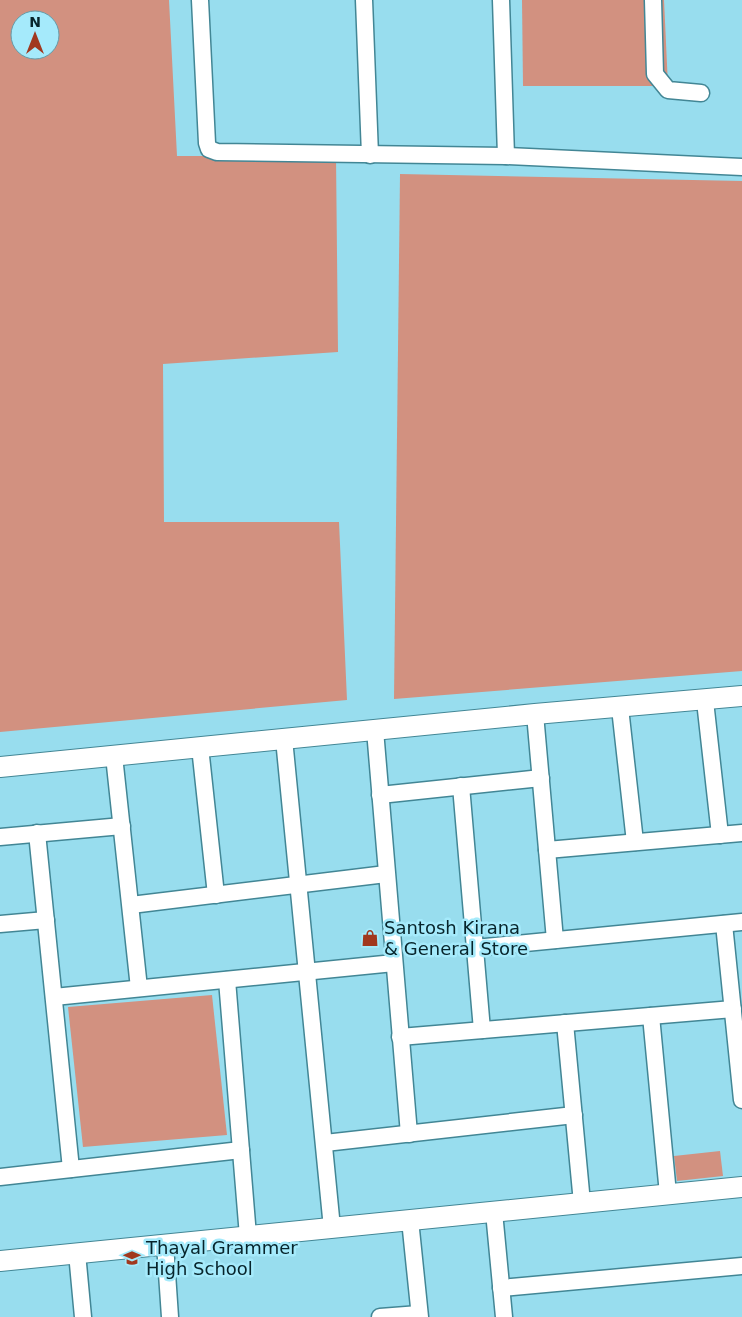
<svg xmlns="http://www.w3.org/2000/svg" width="742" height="1317" viewBox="0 0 742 1317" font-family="'DejaVu Sans',sans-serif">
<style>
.green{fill:#d29180;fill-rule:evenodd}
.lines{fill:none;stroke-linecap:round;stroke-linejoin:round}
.minor-casing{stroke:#428695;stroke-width:19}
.tertiary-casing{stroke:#428695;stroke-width:22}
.minor{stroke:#fff;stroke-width:16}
.tertiary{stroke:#fff;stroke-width:20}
.labels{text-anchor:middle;stroke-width:5;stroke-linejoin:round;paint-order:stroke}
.poi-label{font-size:18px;fill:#07242b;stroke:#a5eafb;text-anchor:start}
</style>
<rect width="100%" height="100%" fill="#98ddee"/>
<g class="green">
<path d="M 0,0 L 169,0 L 177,156 L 336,156 L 338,352 L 163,364 L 164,522 L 339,522 L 347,700 L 0,732 ZM 20,20 L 50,20 L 50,50 L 20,50 Z"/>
<path d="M 522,0 L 664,0 L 668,86 L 523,86 Z"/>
<path d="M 400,174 L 742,181 L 742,671 L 394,699 Z"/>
<path d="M 212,995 L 227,1135 L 83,1147 L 68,1007 Z"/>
<path d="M 720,1151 L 723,1176 L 677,1181 L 674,1156 Z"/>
</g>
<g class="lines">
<g class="minor-casing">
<g id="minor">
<path d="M 200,0 L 207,143 L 209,149 L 217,152 L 506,156 L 742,167"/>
<path d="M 364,0 L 370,155"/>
<path d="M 501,0 L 506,156"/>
<path d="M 653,0 L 655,74 L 668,90 L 701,93"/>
<path d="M 705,701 L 720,835"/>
<path d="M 620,708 L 635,842"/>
<path d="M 535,714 L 555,940"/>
<path d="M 375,730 L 409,1134"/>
<path d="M 284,739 L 332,1228"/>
<path d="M 200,747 L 216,895"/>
<path d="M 114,756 L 139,988"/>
<path d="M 461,786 L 482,1030"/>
<path d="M 380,795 L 541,778"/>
<path d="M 37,833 L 71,1169"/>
<path d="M 0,837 L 122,826"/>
<path d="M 547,850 L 742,833"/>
<path d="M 131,905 L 386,874"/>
<path d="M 0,924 L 46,920"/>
<path d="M 724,924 L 742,1100"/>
<path d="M 475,948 L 742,922"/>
<path d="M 227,980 L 248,1236"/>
<path d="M 54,997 L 394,963"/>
<path d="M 651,1016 L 668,1194"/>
<path d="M 565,1023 L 582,1203"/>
<path d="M 400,1037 L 733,1009"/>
<path d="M 325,1143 L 574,1115"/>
<path d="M 0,1177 L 241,1150"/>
<path d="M 494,1212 L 504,1317"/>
<path d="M 410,1220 L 420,1317"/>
<path d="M 165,1244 L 170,1317"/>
<path d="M 77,1253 L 83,1317"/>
<path d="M 501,1288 L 742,1266"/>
<path d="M 380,1317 L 419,1314"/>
</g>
</g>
<g class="tertiary-casing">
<g id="tertiary">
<path d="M 0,767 L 535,714 L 742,696"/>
<path d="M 0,1261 L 742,1187"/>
</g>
</g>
<use href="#minor" class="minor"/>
<use href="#tertiary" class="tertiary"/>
</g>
<defs>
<g id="shop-bare" transform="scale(1.35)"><path d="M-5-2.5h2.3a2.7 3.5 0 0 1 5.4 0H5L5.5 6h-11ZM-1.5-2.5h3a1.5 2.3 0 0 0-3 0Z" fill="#a1381e" stroke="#a5eafb" stroke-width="2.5" paint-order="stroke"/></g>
<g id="university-bare" transform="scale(1.35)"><path d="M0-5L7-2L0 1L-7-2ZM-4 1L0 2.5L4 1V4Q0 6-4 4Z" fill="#a1381e" stroke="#a5eafb" stroke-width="2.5" paint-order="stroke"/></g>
</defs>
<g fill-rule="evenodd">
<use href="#shop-bare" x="370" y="938"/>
<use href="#university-bare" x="132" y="1258"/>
</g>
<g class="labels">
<g class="poi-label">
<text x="384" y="934">Santosh Kirana<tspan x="384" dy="21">&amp; General Store</tspan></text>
<text x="146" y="1254">Thayal Grammer<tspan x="146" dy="21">High School</tspan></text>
</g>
</g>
<g transform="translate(35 35)"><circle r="24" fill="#a5eafb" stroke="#669ba8"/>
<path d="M0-4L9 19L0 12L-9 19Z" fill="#a1381e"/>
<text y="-8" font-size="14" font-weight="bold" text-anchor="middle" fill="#07242b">N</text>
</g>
</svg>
